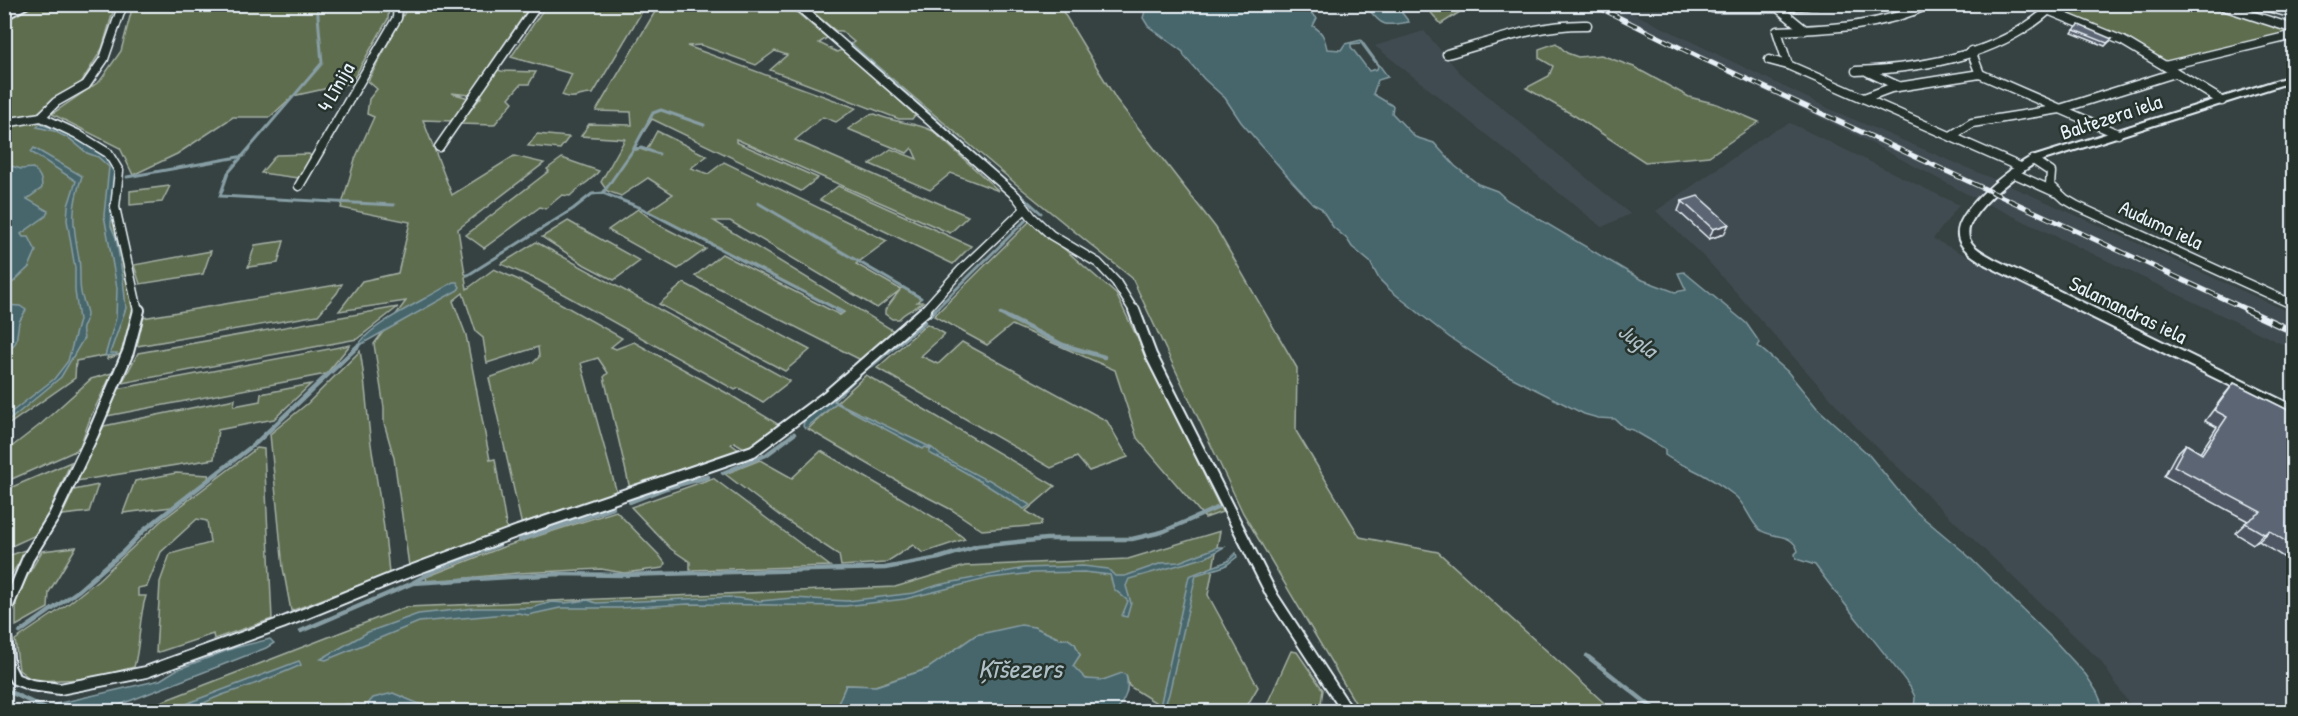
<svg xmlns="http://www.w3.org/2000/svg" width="2298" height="716" viewBox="0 0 2298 716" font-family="'Patrick Hand',sans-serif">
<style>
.built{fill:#414c51}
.green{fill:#5f6d4f;stroke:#a4afa4;stroke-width:1.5}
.water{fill:#46666c;stroke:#879ea4;stroke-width:1.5;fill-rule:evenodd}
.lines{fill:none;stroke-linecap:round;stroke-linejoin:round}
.stream-far1{stroke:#879ea4;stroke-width:3}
.stream{stroke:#879ea4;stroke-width:4.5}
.minor-far1-casing{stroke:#e8f1f8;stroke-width:11}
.minor-casing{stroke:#e8f1f8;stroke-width:14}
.tertiary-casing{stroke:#e8f1f8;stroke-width:4}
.secondary-casing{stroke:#e8f1f8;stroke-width:4}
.minor-far1{stroke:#26332d;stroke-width:8}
.minor{stroke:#26332d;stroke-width:10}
.tertiary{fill:#26332d;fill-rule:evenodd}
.secondary{fill:#26332d;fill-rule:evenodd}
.tram{stroke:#e8f1f8;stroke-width:1.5}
.rail-far1-casing{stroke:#e8f1f8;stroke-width:5}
.rail-casing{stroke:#e8f1f8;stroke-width:7}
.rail-far1{stroke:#26332d;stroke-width:3;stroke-dasharray:10;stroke-linecap:butt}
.rail{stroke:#26332d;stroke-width:4.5;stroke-dasharray:13;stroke-linecap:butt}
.wall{fill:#4f5763;stroke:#e8f1f8;stroke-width:1.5}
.shaded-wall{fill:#404750;stroke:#e8f1f8;stroke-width:1.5}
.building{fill:#5c6573;stroke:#e8f1f8;stroke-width:1.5}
.labels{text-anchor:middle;stroke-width:5;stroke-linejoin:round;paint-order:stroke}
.street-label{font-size:21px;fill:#e8f1f8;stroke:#26332d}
.water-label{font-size:22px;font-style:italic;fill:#afc0c7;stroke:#26332d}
.near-water-label{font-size:27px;font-style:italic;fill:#afc0c7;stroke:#26332d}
</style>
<rect width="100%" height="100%" fill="#364242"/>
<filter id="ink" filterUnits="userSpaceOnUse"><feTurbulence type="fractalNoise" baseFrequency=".0167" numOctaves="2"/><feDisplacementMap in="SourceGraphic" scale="12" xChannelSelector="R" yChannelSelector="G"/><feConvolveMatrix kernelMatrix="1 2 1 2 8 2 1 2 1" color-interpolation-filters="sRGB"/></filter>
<g filter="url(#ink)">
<g class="built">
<path d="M 1587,5 L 1616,5 L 1836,112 L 2042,200 L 2293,314 L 2293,349 L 1969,195 L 1854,134 Z"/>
<path d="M 1424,31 L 1459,72 L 1630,214 L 1602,227 L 1375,46 Z"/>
<path d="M 1790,123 L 1959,205 L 1933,239 L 2231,387 L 2225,394 L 2293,428 L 2293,711 L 2134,711 L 2100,660 L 1858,429 L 1709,262 L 1656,211 L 1771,132 Z"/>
</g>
<g class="green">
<path d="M 389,4 L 388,19 L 351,83 L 293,96 L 270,117 L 233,117 L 177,154 L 133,175 L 120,148 L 52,114 L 100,81 L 121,51 L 133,5 Z"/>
<path d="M 547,4 L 646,5 L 593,94 C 580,93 575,101 562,95 L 572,74 L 511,57 Z"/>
<path d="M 2058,4 L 2212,5 L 2293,30 L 2293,33 L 2165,64 L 2053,10 Z"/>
<path d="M 4,5 L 115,5 L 102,49 L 81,83 L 37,113 L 5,120 Z"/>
<path d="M 403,5 L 531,5 L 489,66 L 501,71 L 536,72 L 529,84 L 521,84 L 509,98 L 513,102 L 494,125 L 459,124 L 482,96 L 451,93 L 469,98 L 453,121 L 423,120 L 452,195 L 514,156 L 544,163 L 458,229 L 465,274 L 468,275 L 465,277 L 467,289 L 494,269 L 519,280 L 622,338 L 611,347 L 616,349 L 634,342 L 732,396 L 779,425 L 772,434 L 748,450 L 734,442 L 731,444 L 739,450 L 630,489 L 604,377 L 608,373 L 598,358 L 581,363 L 617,493 L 522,526 L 489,378 L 534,362 L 539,357 L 538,347 L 487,363 L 483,338 L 476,332 L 463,293 L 453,301 L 466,335 L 490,460 L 495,459 L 507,531 L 409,566 L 394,458 L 384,423 L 384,408 L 374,344 L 406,301 L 339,311 L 362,281 L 398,273 L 410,222 L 341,208 L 355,159 L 374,117 L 367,114 L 369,99 L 377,89 L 368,81 L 406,10 Z"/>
<path d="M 659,5 L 788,5 L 827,38 L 819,43 L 837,52 L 841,50 L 858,62 L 915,115 L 912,119 L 899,119 L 770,70 L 787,55 L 775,51 L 756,65 L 701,45 L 687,46 L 856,108 L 836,122 L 823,117 L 795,140 L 968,216 L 950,233 L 736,139 L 736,142 L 818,178 L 801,191 L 652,119 L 634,147 L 646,151 L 657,131 L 707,156 L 691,168 L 708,174 L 724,162 L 887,241 L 856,264 L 900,289 L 903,287 L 921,298 L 917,302 L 923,302 C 915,309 905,311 899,319 L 892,319 L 885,314 L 885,310 L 900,290 L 877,308 L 730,221 L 714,221 L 894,331 L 861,360 L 695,276 L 722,254 L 840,315 L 844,312 L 648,211 L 673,194 L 648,178 L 621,196 L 607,191 L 601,182 L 625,139 L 581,136 L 589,124 L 632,125 L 631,112 L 596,111 Z"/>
<path d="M 804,5 L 1059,5 L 1116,99 L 1216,228 L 1297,368 L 1296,431 L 1360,537 L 1438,552 L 1613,711 L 1360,711 L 1243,513 L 1132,278 L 1022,189 L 851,44 L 854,42 L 841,31 L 836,31 Z"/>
<path d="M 1424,5 L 1483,5 L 1463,10 L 1441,24 Z"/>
<path d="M 1556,43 L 1567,53 L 1578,57 L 1601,55 L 1634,67 L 1689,97 L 1717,104 L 1759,122 L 1709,156 L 1645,162 L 1575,116 L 1526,88 L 1549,76 L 1553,66 L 1539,58 L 1539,49 Z"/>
<path d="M 875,114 C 896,124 914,121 933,131 L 999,191 L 951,173 L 930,190 L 870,164 L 891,149 L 917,159 L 912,148 L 907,153 L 848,129 L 869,115 Z"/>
<path d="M 40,122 L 51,125 L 110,157 L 116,180 L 115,221 L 138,300 L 124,353 L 107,359 L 108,355 L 76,361 L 75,378 L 5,427 L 4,125 Z"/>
<path d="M 537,134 L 569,137 L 560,149 L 528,146 Z"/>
<path d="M 309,154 L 313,158 L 298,178 L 261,173 L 276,155 Z"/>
<path d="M 562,158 L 599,171 C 590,182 580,186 570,196 L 562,195 L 545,209 L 540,207 L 484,248 L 466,235 L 549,171 L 547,169 Z"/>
<path d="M 170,186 L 162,202 L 130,205 L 130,191 Z"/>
<path d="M 838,186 L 971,246 L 953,264 L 820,200 Z"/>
<path d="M 638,209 L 661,226 L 706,249 L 678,269 L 608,230 Z"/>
<path d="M 1031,220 L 1116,294 L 1222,512 L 1205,518 L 1137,438 L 1115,370 L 1012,325 L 987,345 L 934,316 Z"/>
<path d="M 568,221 L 640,261 L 614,280 L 585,265 L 542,237 Z"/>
<path d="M 284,241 L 278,263 L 248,267 L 255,245 Z"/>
<path d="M 536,242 L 790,381 L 763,402 L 739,388 L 735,390 L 538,280 L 501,264 Z"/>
<path d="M 211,251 L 203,274 L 140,284 L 134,265 Z"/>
<path d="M 684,283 L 810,350 L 785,371 L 659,304 Z"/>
<path d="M 342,284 L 337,293 L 318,315 L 137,346 L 143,318 Z"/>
<path d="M 398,307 L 357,339 L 122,383 L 138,353 Z"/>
<path d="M 927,324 L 945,334 L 921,356 L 938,364 L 962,342 L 1107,421 L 1128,457 L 1089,471 L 1077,457 L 1051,468 L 877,368 Z"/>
<path d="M 350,345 L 326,374 L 107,416 L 117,389 Z"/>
<path d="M 360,351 C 366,384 367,418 372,451 C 379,492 386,533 389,574 L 291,611 L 283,568 L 270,434 L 308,403 Z"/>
<path d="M 112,373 L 91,416 L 80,446 L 73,452 L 5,482 L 5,452 L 41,424 L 91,379 Z"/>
<path d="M 866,375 L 1055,486 L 1026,511 L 1042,521 L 1040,525 L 982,530 L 952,510 L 906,486 L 808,429 Z"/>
<path d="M 311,384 L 274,419 L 218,430 L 214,459 L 76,481 L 104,426 L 235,399 L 234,406 L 260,401 L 261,394 Z"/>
<path d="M 257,448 L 264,449 L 272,619 L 214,639 L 213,634 L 156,653 L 160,582 L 170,554 L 210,543 L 207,521 L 197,519 L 161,552 L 147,586 L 138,588 L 138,596 L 146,596 C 138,619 141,644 134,667 L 88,679 L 33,681 L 19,670 L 15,640 L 68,604 L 98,580 L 161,521 Z"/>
<path d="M 821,451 L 947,525 L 965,539 L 923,553 L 913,545 L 885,563 L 841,566 L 839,555 L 780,516 L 725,474 L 760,460 L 792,478 Z"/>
<path d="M 71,462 L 42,528 L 36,535 L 5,549 L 5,490 Z"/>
<path d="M 176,473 L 209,475 L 207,481 L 172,507 L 123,513 L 135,481 Z"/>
<path d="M 713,478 L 830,566 L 690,570 L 690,562 L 671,549 L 631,507 Z"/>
<path d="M 98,485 L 89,512 L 62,515 L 74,490 Z"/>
<path d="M 616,511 L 659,555 L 665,563 L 663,568 L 624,573 L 601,569 L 518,573 L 427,582 L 426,577 L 503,547 Z"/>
<path d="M 1220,531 L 1208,595 L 1258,687 L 1244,711 L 1169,711 L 1129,686 L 1126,675 C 1113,676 1100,684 1087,679 C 1082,678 1077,670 1072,666 L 1080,655 L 1075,644 L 1068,639 L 1060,639 L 1034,627 L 976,635 L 927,669 L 875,686 L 846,685 L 835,711 L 135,712 L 406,607 L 895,587 L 965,566 L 1128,559 Z"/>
<path d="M 76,547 L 49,592 L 48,608 L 16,626 L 16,595 L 42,551 Z"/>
<path d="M 28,549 L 9,578 L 5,589 L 5,557 Z"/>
<path d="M 1291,651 L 1297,652 L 1323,690 L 1321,703 L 1331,711 L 1264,711 Z"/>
</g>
<g class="water">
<path d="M 1139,5 L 1320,5 L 1311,5 L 1312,14 L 1317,18 L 1313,26 C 1323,32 1325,39 1327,49 L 1341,50 L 1345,44 L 1361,40 L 1388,77 L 1378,80 L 1373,94 L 1393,106 L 1392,113 L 1415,137 L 1434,143 L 1455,166 L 1478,184 L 1497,191 L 1507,200 L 1640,279 L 1675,292 L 1686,290 L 1678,273 L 1684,272 L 1746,323 L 1760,343 L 1758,346 L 1787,371 L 1817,408 L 1869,455 L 1914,510 L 1964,552 L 2052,638 L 2086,675 L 2097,692 L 2105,711 L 1904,711 L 1914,711 L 1915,697 L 1910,687 C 1880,646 1844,605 1815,565 L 1796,559 L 1795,554 L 1798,551 C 1792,531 1772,540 1759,529 C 1749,520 1746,504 1734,495 C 1721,485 1705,475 1690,468 C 1681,464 1673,461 1665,455 L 1665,449 L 1633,430 L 1625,428 L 1615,419 L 1598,418 L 1584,414 L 1503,373 L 1449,337 L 1390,290 L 1379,279 L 1370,262 L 1352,247 L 1347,239 L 1333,227 L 1321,208 L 1313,204 L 1290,179 L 1241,122 L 1225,98 L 1204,79 L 1184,56 L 1183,52 L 1148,26 L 1143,18 L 1145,11 ZM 1361,43 L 1378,66 L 1377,69 L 1369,71 L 1351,47 L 1351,44 Z"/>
<path d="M 1365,5 L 1396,5 L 1409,22 C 1381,27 1383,26 1365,5 Z"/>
<path d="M 40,124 L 69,134 L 104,156 L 110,160 L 114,172 L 111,226 L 116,238 L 123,278 L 126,308 L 110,353 L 117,353 L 116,355 L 105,356 L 116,318 L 117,288 L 104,215 L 109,167 L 98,157 L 87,153 L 70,139 L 54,131 L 37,127 Z"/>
<path d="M 34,148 L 82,176 C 70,211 73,224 79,259 C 81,270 79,282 81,292 C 82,300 87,308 87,315 C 86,326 80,325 84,338 L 61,377 L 5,424 L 5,417 L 54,379 L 68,361 L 79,320 L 75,291 L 75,268 L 67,220 L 68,206 L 76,181 L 31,152 Z"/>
<path d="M 5,164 L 21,169 L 33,168 C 40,174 42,179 42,188 L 27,199 L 48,211 L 46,216 L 21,234 L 23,237 L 29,237 L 36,251 L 29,267 L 5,290 L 5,295 Z"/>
<path d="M 453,282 L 457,282 L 460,287 L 458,290 L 358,346 C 370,323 430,298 453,282 Z"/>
<path d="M 5,305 L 20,306 L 26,310 L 19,322 L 16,342 L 5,356 Z"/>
<path d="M 863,371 L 865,371 L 834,401 L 932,448 L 941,456 L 986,480 L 988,479 L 1030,505 L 1024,509 C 993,489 962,469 929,453 L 931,449 L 925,447 L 923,449 L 836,403 L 805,429 L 803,426 L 804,421 Z"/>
<path d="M 1218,547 L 1224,547 L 1207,557 L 1129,579 L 1126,586 L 1131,603 L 1127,617 L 1122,616 L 1128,601 L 1114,589 L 1110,575 L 1084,572 L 1034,573 L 990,578 L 905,599 L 845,606 L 688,604 L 619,608 L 560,608 L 528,615 L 518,613 L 419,622 L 326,660 L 321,659 L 368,632 L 418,614 L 475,608 L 531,608 L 552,602 L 565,603 L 588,600 L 596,603 L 729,597 L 760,601 L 793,598 L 847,601 L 914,593 L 938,585 L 1025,568 L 1083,566 L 1108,569 L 1115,576 L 1125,576 L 1162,563 L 1179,562 Z"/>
<path d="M 1236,553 L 1237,557 L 1225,566 L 1196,575 L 1169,694 L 1163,711 L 1159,711 L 1189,576 L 1228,561 Z"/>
<path d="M 1021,625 L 1034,627 L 1060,639 L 1068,639 L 1075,644 L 1080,655 L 1073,666 L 1086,679 L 1103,680 L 1122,673 L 1126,675 C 1130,691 1125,698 1117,711 L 835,711 L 846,685 L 876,686 L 927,669 L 976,635 Z"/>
<path d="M 270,639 L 274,643 L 266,648 L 114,707 L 93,712 L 48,710 L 56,704 L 160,680 L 176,670 L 234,648 Z"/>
<path d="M 299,661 L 301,665 C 276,676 251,686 225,694 C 206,700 193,712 172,711 L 193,701 Z"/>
<path d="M 393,693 L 436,711 L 304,711 L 318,703 C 329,711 334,706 346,704 C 352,703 360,705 366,706 L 373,698 Z"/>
</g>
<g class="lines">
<g class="stream-far1">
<path d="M 317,4 L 322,63 L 228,173 L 220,196 L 394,205"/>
<path d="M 851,44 L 1041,213"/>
<path d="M 633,150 L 653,113 L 661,110 L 704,125"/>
<path d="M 127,177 L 244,156"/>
<path d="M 603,193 L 633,150 L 641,148 L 659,154"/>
<path d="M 758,203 L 921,298"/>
<path d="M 468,275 L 573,209 L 592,194 L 603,193 L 641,208 L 840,311"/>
<path d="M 934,311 L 1026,220"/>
</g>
<g class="stream">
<path d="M 837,310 L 841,312"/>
<path d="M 1001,314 L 1063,345 L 1104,357"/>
<path d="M 930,315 L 935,310"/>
<path d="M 872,365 L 924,322"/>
<path d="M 723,473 L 766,455 L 794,434"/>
<path d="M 630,502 L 666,488 L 708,477"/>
<path d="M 520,540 L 613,508"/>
<path d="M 414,582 L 436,570 L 499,545"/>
<path d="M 301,631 L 413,583 L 559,574 L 622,575 L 885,568 L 939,558 L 978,546 L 1046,539 L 1132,539 L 1162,532 L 1217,508"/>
<path d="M 20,632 L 78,591 L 124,551 L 144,530 L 256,443 L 358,346"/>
<path d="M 1587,656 L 1658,712"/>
<path d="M 4,689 L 48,710"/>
</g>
<g class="minor-far1-casing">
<g id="minor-far1">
<path d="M 796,4 L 1016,196 L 1032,217 L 1051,235 L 1098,263 L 1116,282 L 1134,311"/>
<path d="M 1892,4 L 1913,11"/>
<path d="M 2217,4 L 2294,29"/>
<path d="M 1713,8 L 1778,8 L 1815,4"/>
<path d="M 1778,8 L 1805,30"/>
<path d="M 2050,11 L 2123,41 L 2165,66"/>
<path d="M 1971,51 L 1980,74 L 2118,134"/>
<path d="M 1447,54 C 1494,41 1538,24 1587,25"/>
<path d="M 1769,60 L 1788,65 L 2020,167"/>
<path d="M 1788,65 L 1777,31 C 1830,29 1881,27 1930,4"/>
<path d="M 1856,71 C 1926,68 2003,55 2055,4"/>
<path d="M 1868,72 L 1898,86"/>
<path d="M 1864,98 L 1891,88 L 1980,74"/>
<path d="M 2222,101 L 2165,66 L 2294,35"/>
<path d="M 41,117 L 77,134 L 108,153 L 119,171 L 115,207 L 138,311"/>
<path d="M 4,123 L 41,117 L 56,102 L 86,85 L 104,59 L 123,4"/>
<path d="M 1951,136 L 1972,123 L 2060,109 L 2175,73"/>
<path d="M 439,147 L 538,4"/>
<path d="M 2033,160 L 2051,172 L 2050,185 L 2065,199 L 2077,206 L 2294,305"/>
<path d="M 2013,173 L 2055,192"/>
<path d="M 299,186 L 397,18 L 398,4"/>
<path d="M 924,311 L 961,270 L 1025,209"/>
</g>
</g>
<g class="minor-casing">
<g id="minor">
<path d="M 1134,310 L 1151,355 L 1273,597 L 1348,712"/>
<path d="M 4,615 L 28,558 L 54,516 L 93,434 L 128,352 L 139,310"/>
<path d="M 4,617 L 9,667 L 15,679 L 31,685 L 60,689 L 146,672 L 282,623 L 400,575 L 518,531 L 753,451 L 827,396 L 926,310"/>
</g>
</g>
<g class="tertiary-casing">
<path id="tertiary" d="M 2294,75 L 2294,81 L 2037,162 C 2019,173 1962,214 1969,238 C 1972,248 1986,254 1994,259 L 2294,406 L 2294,417 L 1986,265 C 1976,258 1963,251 1959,240 C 1949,214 2010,169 2029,158 Z"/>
</g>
<g class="secondary-casing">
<path id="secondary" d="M 20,4 L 34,4 L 4,20 L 4,13 Z"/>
</g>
<use href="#minor-far1" class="minor-far1"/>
<use href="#minor" class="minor"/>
<use href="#tertiary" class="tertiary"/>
<use href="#secondary" class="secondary"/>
<path class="tram" d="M 2239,4 L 2294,19"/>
<g class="rail-far1-casing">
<path id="rail-far1" d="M 1592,4 L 1699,57 L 2250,311"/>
</g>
<g class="rail-casing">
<path id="rail" d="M 2246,310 L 2294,332"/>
</g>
<use href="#rail-far1" class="rail-far1"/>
<use href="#rail" class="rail"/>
</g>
<g class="wall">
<path d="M 2074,30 L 2112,39 L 2105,46 L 2072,33 Z"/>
<path d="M 1682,201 L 1724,234 L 1709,239 L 1678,211 Z"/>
<path d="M 2234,383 L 2294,413 L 2294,564 L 2259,541 L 2253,544 L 2235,533 L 2248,521 L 2164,476 L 2176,454 L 2186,444 L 2200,453 L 2217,427 L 2205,421 L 2225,394 Z"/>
</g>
<g class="shaded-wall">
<path d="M 1729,224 L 1724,234 L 1709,239 L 1713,229 Z"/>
<path d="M 2270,531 L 2259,541 L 2253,544 L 2264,534 Z"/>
</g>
<g class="building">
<path d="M 2079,25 L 2112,39 L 2107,43 L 2074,30 Z"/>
<path d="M 1698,196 L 1729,224 L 1713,229 L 1682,201 Z"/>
<path d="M 2234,383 L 2294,413 L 2294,547 L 2270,531 L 2264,534 L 2245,523 L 2261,512 L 2174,466 L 2186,444 L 2202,454 L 2227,417 L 2214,410 Z"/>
</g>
</g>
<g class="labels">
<g class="street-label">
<text transform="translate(336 87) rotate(-60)" y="7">4 Līnija</text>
<text transform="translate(2111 117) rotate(-18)" y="7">Baltezera iela</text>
<text transform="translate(2161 225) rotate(25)" y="7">Auduma iela</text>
<text transform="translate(2128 310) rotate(26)" y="7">Salamandras iela</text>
</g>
<g class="water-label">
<text transform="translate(1638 340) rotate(36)" y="8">Jugla</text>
</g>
<g class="near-water-label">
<text x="1020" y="678">Ķīšezers</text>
</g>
</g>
<rect width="2298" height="716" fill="none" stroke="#26332d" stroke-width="24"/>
<rect x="12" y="12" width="2274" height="692" fill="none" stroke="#e8f1f8" stroke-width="2" filter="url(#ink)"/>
</svg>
